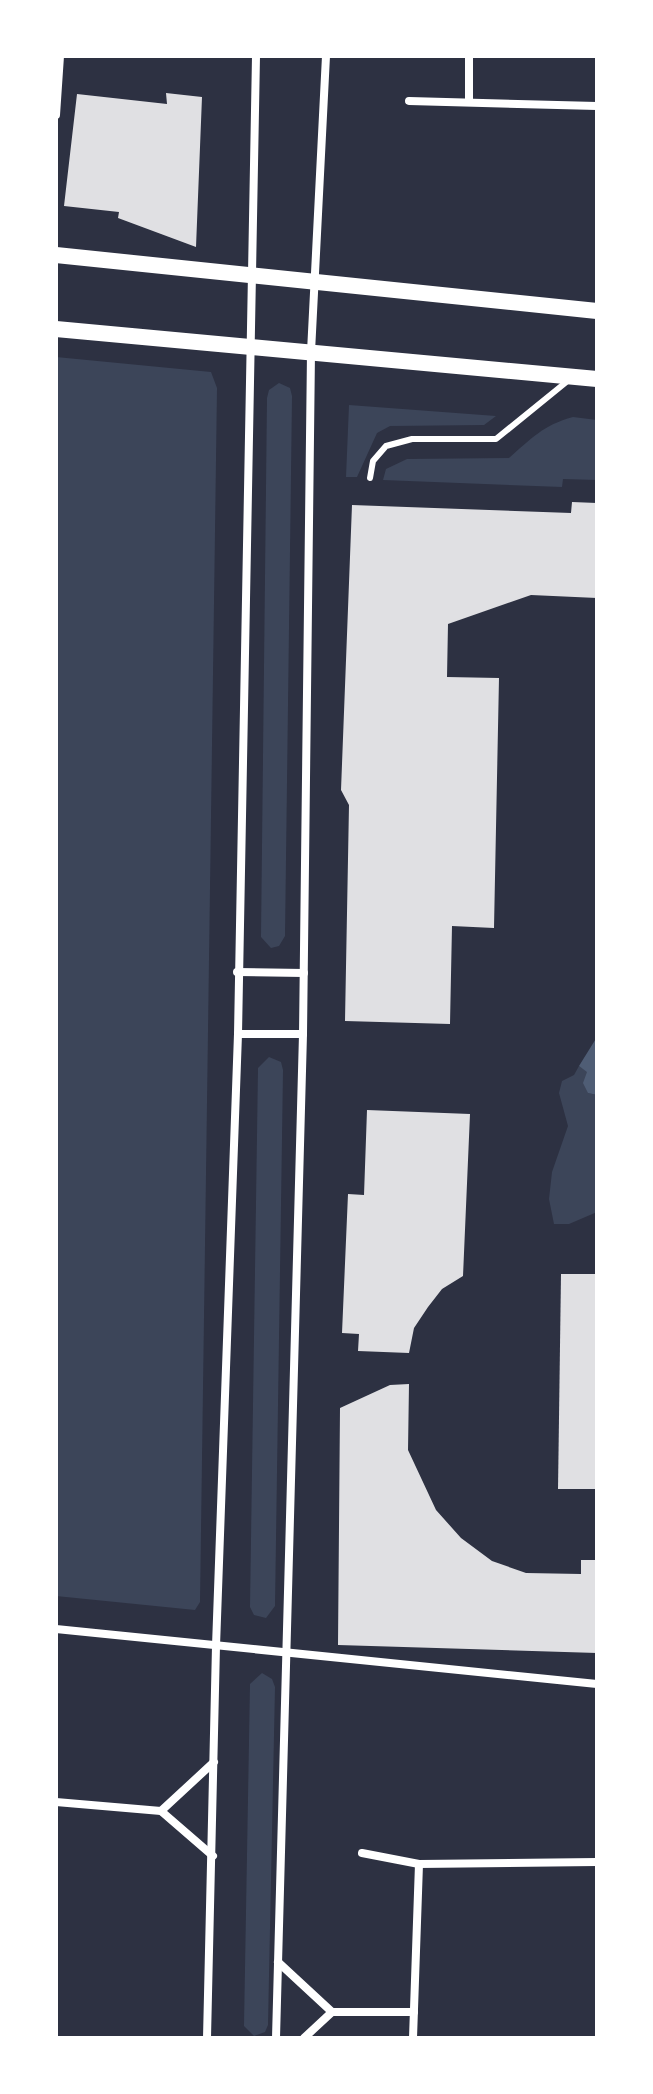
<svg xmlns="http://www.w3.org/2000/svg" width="653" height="2094" viewBox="0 0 653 2094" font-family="Manrope,sans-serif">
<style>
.green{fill:#3c4559}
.water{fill:#4f5d75}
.building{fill:#e0e0e3}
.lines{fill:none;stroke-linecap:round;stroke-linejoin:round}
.service{stroke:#fff;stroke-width:6}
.minor{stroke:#fff;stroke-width:8}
.secondary{stroke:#fff;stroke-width:16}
</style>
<rect width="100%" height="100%" fill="#2d3142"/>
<g class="green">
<path d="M 56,357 L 211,372 L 217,388 L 200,1602 L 195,1610 L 56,1596 Z"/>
<path d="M 279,383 L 290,388 L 292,396 L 285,936 L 279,946 L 271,948 L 261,937 L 267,398 L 269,390 Z"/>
<path d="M 349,405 L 496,416 L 484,425 L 390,426 L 377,433 L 357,477 L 346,477 Z"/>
<path d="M 573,417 L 597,420 L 597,480 L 563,479 L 562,487 L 383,480 L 386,469 L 407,459 L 509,458 C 531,439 543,425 573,417 Z"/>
<path d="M 269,1057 L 281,1062 L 283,1070 L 275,1606 L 266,1618 L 254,1615 L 250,1607 L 258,1068 Z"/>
<path d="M 579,1066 L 587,1071 L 588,1093 L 597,1095 L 597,1212 L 569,1224 L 554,1224 L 549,1199 L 552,1172 L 568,1126 L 559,1093 L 562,1081 L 574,1075 Z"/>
<path d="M 262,1673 L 272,1679 L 275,1687 L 268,2025 L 265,2032 L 254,2036 L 244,2026 L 250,1684 Z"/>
</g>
<path class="water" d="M 597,1037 L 597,1095 L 588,1093 L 583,1083 L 587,1072 L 579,1066 Z"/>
<g class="building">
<path d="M 166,93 L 202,97 L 196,247 L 118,218 L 119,212 L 64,206 L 77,94 L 167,104 Z"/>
<path d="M 572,502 L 597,503 L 597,598 L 531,595 L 448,624 L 447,677 L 499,678 L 494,928 L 452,926 L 450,1024 L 345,1021 L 349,805 L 341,790 L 352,505 L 571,513 Z"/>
<path d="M 367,1110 L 470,1114 L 463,1276 L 442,1289 L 428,1307 L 414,1328 L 409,1353 L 358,1351 L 359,1334 L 342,1333 L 348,1194 L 364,1195 Z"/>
<path d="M 561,1274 L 597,1274 L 597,1489 L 558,1489 Z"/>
<path d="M 409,1384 L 408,1450 L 436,1510 L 461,1538 L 492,1561 L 526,1573 L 581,1574 L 581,1560 L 597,1560 L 597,1653 L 338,1645 L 340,1408 L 390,1385 Z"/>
</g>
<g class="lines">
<path class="service" d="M 370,478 L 373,461 L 386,446 L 412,439 L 496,439 L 570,379"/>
<g class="minor">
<path d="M 409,101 L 597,106"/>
<path d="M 469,102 L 469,56"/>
<path d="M 56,115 L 60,56"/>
<path d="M 237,972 L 304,973"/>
<path d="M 238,1034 L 303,1034"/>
<path d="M 56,1629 L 597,1684"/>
<path d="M 56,1802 L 161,1811 L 213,1856"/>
<path d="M 161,1811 L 214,1762"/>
<path d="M 362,1853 L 419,1864 L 597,1862"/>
<path d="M 278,1962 L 332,2012"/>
<path d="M 207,2038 L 216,1646 L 238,1034 L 256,56"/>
<path d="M 276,2038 L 303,1034 L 311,352 L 326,56"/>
<path d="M 304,2038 L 332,2012 L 414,2012"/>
<path d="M 413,2038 L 419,1864"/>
</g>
<g class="secondary">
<path d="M 56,255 L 597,311"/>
<path d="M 56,329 L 597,379"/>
</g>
</g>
<rect width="653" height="2094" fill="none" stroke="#ffffff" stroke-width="116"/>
</svg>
